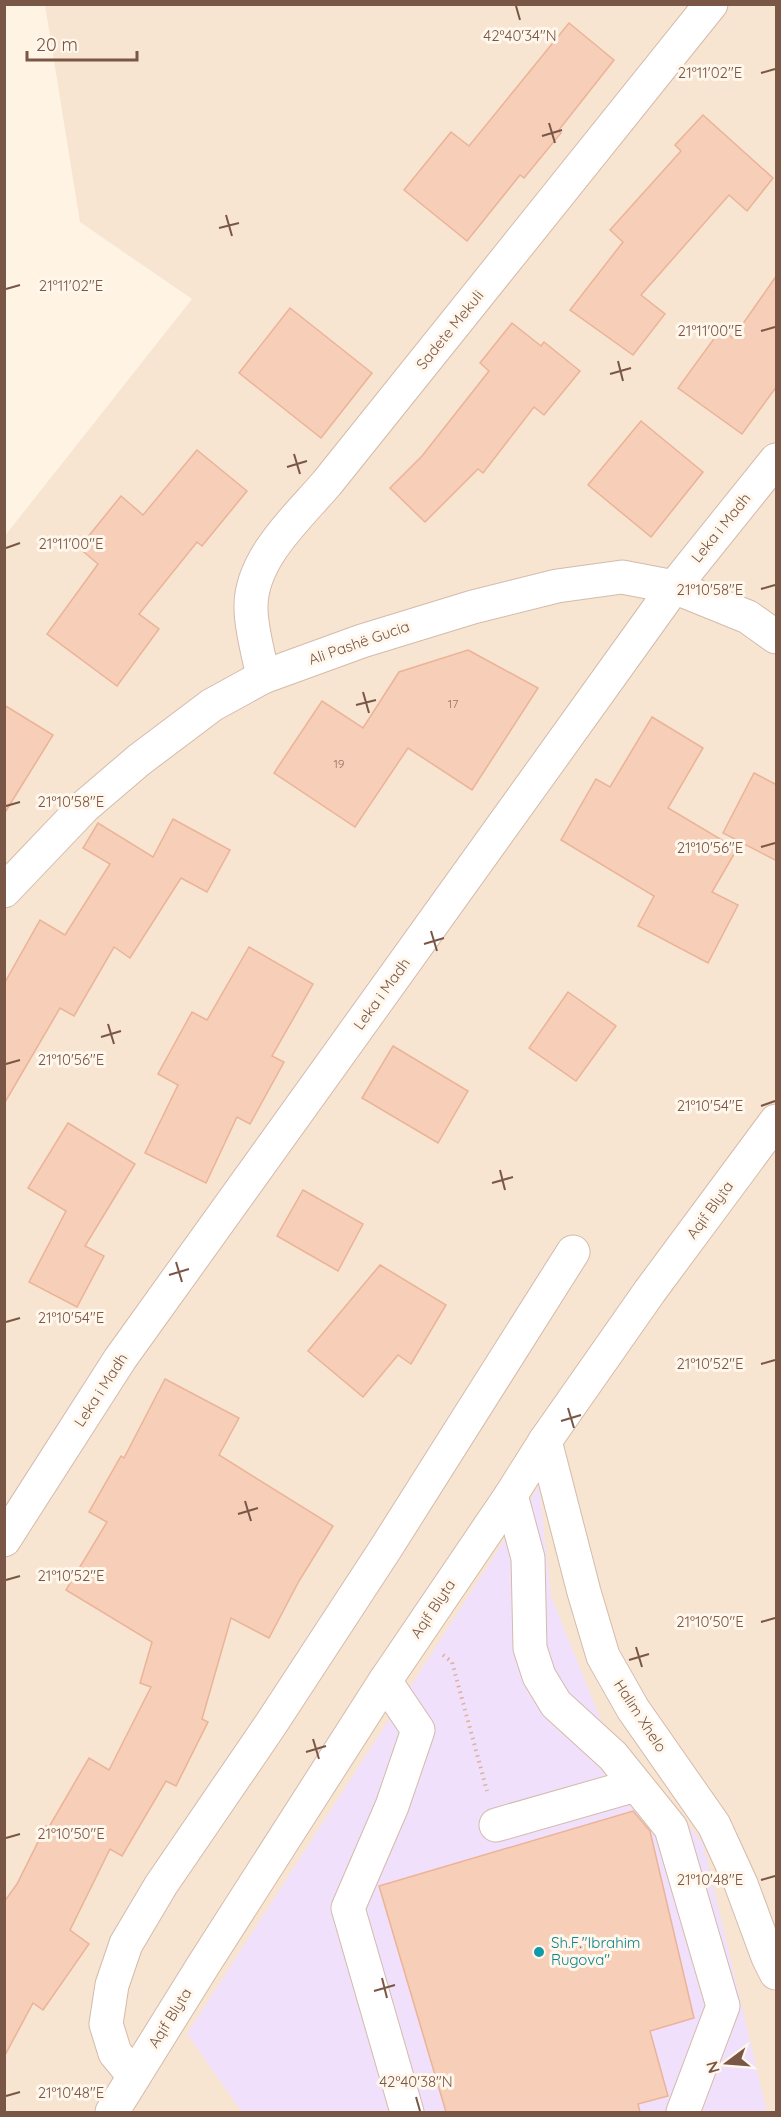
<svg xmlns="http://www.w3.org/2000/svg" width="781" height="2117" viewBox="0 0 781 2117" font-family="Quicksand,sans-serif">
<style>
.residential{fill:#f7e4d1}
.education{fill:#f0e0fb}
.building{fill:#f7ceb8;stroke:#ebb397;stroke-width:1.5}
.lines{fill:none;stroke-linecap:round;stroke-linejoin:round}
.minor-casing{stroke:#d4bbab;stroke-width:35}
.path{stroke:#dcb19b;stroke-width:4;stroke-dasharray:1.5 4.5;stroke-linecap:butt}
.minor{stroke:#fff;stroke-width:33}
.ticks{fill:none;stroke:#7a5646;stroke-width:2}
.culture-dot{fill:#0f9aa8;stroke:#fff7ec;stroke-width:2}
.labels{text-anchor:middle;stroke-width:6;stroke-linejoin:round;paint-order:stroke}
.number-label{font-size:12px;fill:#997462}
.street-label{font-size:15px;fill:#7a5646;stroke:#fff7ec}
.culture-label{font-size:15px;fill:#0d838f;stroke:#fff7ec;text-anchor:start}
.ticks-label{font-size:15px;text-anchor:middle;fill:#7a5646;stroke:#fff7ec;stroke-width:6;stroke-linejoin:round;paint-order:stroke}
</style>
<rect width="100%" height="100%" fill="#fff3e4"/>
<path class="residential" d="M 45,5 L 776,5 L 776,2112 L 5,2112 L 4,537 L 192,299 L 80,222 Z"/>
<path class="education" d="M 539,1486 L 551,1596 L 601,1720 L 703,1843 L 767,2112 L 242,2112 L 187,2034 Z"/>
<g class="building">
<path d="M 569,23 L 614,60 L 558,131 L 561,133 L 524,178 L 520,175 L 467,241 L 404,190 L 451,132 L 469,146 Z"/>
<path d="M 703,115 L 773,178 L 747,211 L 729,195 L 641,295 L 665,314 L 633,355 L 570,310 L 623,242 L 610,230 L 681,151 L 675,145 Z"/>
<path d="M 777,275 L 777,386 L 742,434 L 678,388 L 721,329 L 733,338 Z"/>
<path d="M 290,308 L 372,373 L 321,438 L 239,373 Z"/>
<path d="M 512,323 L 541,346 L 544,342 L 580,371 L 544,415 L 534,407 L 483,473 L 478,469 L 425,522 L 390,488 L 422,456 L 489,371 L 480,363 Z"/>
<path d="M 641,421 L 703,472 L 651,537 L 588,485 Z"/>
<path d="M 197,450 L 247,491 L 202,546 L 197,542 L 139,614 L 159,629 L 117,686 L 47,634 L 98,564 L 79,548 L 121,496 L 143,515 Z"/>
<path d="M 468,650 L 538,688 L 472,790 L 408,748 L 355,827 L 274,773 L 322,701 L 363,728 L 399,672 Z"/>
<path d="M 4,705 L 53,735 L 4,814 Z"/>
<path d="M 652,717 L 703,748 L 668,808 L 737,849 L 712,892 L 738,905 L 708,963 L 638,926 L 654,896 L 561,840 L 596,779 L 610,787 Z"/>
<path d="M 754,773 L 777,785 L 777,861 L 723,833 Z"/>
<path d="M 173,819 L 230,850 L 207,892 L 181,878 L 130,958 L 114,947 L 74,1016 L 60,1008 L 4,1104 L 4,984 L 40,920 L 65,935 L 110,864 L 83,848 L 98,823 L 153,857 Z"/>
<path d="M 249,947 L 313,984 L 272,1056 L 284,1062 L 250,1124 L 237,1117 L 206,1183 L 145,1153 L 178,1085 L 158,1074 L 192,1012 L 207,1020 Z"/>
<path d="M 568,992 L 616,1026 L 576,1081 L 529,1048 Z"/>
<path d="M 393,1046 L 468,1091 L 438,1143 L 362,1098 Z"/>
<path d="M 68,1123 L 135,1164 L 85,1246 L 104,1256 L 77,1307 L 29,1282 L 66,1211 L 28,1188 Z"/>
<path d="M 303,1190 L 363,1224 L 338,1271 L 277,1236 Z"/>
<path d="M 380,1265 L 446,1305 L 411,1364 L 398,1355 L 363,1397 L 308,1351 Z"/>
<path d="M 165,1379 L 239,1418 L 219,1455 L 333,1526 L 299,1581 L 269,1638 L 231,1618 L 202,1719 L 208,1722 L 176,1786 L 166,1781 L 122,1856 L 110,1849 L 70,1930 L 89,1944 L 43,2010 L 33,2003 L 4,2057 L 4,1902 L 17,1884 L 46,1826 L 49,1827 L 89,1758 L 109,1770 L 151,1687 L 140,1683 L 152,1642 L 66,1590 L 107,1522 L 89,1512 L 121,1456 L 124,1458 Z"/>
<path d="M 633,1811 L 650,1831 L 694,2018 L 650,2031 L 668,2096 L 638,2104 L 640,2112 L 446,2112 L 379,1886 Z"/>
</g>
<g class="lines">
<g class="minor-casing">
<g id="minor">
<path d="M 263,677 C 259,655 251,630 251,608 C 250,559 298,517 327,483 L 711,4"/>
<path d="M 4,891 L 84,807 L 139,760 L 212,705 L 263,677 L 362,641 L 473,607 L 557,586 L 622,577 L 674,587 L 748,617 L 776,637"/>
<path d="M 545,1441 L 584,1592 L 603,1656 L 633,1709 L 714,1825 L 741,1884 L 768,1957 L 776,1973"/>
<path d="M 511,1495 L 528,1558 L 530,1648 L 539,1676 L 556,1704 L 613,1756 L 671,1828 L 723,2006 L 683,2112"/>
<path d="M 4,1540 L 120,1359 L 674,587 L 776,460"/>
<path d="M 385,1681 L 418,1730 L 392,1806 L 348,1908 L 407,2112"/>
<path d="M 496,1825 L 636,1785"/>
<path d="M 134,2076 L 115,2053 L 106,2024 L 112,1985 L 126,1944 L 161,1885 L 271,1724 L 386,1548 L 573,1252"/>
<path d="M 112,2112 L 204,1964 L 385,1681 L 511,1495 L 545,1441 L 650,1291 L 776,1121"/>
</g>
</g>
<path class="path" d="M 443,1655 L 452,1662 L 487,1791"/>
<use href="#minor" class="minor"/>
</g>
<path class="ticks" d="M 516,6 L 520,20M 761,73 L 775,69M 549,123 L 555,143M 542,136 L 562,130M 226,215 L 232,236M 219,228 L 239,223M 6,289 L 20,285M 761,331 L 775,327M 618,361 L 623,381M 610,374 L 631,368M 294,454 L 300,474M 287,467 L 307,461M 6,548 L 20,543M 761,589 L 775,585M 363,692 L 369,713M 356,705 L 376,700M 6,806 L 20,802M 761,847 L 775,843M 431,931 L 437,951M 424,944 L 444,938M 108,1024 L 114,1044M 101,1037 L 121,1031M 6,1064 L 20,1060M 761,1106 L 775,1101M 500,1170 L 505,1190M 492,1183 L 513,1177M 176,1262 L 182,1282M 169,1275 L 189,1269M 6,1322 L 20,1318M 761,1364 L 775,1360M 568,1408 L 574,1428M 561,1421 L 581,1415M 245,1501 L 251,1521M 238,1514 L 258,1508M 6,1580 L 20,1576M 761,1622 L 775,1618M 636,1647 L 642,1667M 629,1660 L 649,1654M 313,1739 L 319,1759M 306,1752 L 326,1746M 6,1838 L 20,1834M 761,1880 L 775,1876M 382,1978 L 387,1998M 374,1991 L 395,1985M 6,2096 L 20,2092M 416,2097 L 420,2111"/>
<circle class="culture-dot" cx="539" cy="1952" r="6"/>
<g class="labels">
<g class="number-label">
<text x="453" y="708">17</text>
<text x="339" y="768">19</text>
</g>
<g class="street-label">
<text transform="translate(450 330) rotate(-51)" y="5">Sadete Mekuli</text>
<text transform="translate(721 528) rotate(-51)" y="5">Leka i Madh</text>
<text transform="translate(359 643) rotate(-19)" y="5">Ali Pashë Gucia</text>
<text transform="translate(382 994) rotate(-54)" y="5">Leka i Madh</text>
<text transform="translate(710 1210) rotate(-54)" y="5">Aqif Blyta</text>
<text transform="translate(101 1390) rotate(-57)" y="5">Leka i Madh</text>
<text transform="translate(433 1609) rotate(-56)" y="5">Aqif Blyta</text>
<text transform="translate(640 1716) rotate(57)" y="5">Halim Xhelo</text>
<text transform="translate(170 2018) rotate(-58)" y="5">Aqif Blyta</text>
</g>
<g class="culture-label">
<text x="551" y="1948">Sh.F."Ibrahim<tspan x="551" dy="17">Rugova"</tspan></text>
</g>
</g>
<g class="ticks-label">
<text x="520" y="41">42°40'34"N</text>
<text x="710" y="78">21°11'02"E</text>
<text x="71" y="291">21°11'02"E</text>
<text x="710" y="336">21°11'00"E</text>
<text x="71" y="549">21°11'00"E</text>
<text x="710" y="595">21°10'58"E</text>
<text x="71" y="807">21°10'58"E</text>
<text x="710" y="853">21°10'56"E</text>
<text x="71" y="1065">21°10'56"E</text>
<text x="710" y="1111">21°10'54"E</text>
<text x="71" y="1323">21°10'54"E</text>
<text x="710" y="1369">21°10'52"E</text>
<text x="71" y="1581">21°10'52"E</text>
<text x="710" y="1627">21°10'50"E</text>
<text x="71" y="1839">21°10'50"E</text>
<text x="710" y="1885">21°10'48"E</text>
<text x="416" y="2087">42°40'38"N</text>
<text x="71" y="2098">21°10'48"E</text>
</g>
<rect width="781" height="2117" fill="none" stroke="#7a5646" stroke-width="12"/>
<g transform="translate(727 2063) rotate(254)" stroke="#fff7ec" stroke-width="4.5" paint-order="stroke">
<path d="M0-4.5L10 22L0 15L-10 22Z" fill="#7a5646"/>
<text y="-9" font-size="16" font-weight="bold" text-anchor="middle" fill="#7a5646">N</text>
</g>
<path d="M27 51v9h110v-9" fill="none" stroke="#7a5646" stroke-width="3"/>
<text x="36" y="51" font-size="18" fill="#7a5646" stroke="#fff7ec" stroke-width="4.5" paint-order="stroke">20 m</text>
</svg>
